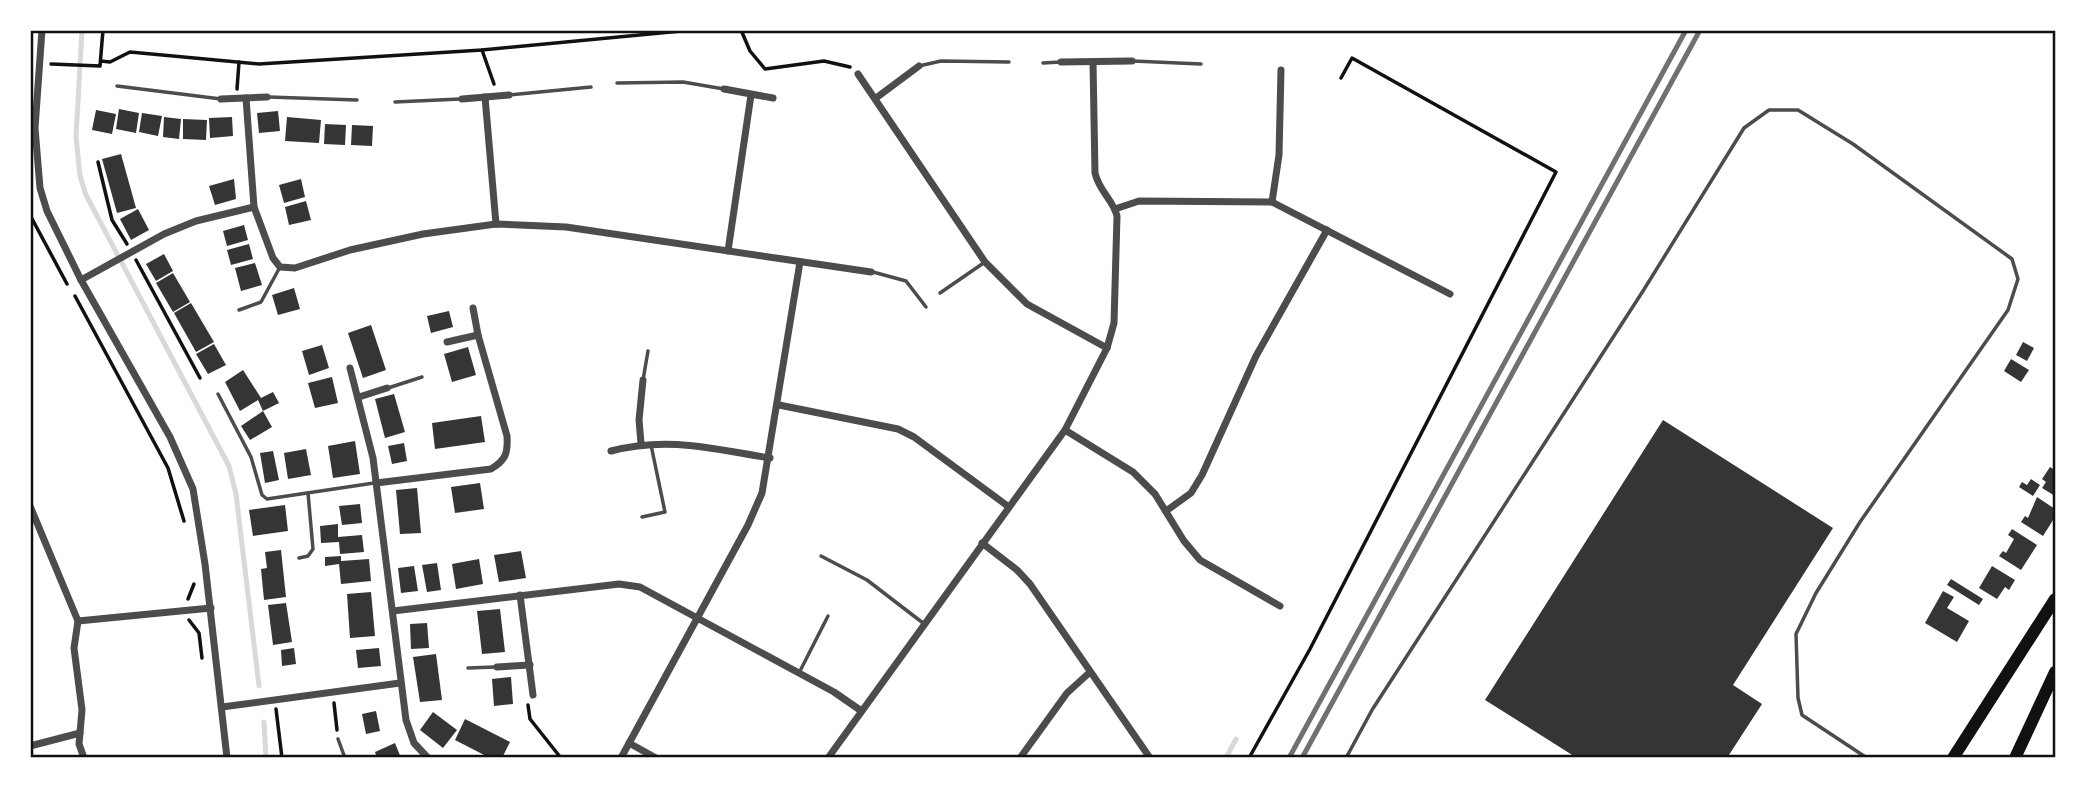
<svg xmlns="http://www.w3.org/2000/svg" width="2085" height="788" viewBox="0 0 2085 788" font-family="Literata,serif">
<style>
.lines{fill:none;stroke-linecap:round;stroke-linejoin:round}
.stream{stroke:#d9d9d9;stroke-width:5}
.building{fill:#353535}
.path{stroke:#111;stroke-width:3.5}
.service{stroke:#4c4c4c;stroke-width:3.5}
.minor{stroke:#4c4c4c;stroke-width:7}
.primary{stroke:#111;stroke-width:12}
.rail{stroke:#707070;stroke-width:5}
.neatline{fill:none;stroke:#111;stroke-width:2.5}
</style>
<rect width="100%" height="100%" fill="#fff"/>
<g class="lines">
<g class="stream">
<path d="M 82,30 L 76,136 L 80,176 L 86,195 L 229,466 L 236,494 L 259,686"/>
<path d="M 264,722 L 266,758"/>
<path d="M 1226,758 L 1236,739"/>
</g>
</g>
<g class="building">
<path d="M 119,109 L 139,113 L 136,133 L 116,129 Z"/>
<path d="M 96,110 L 116,114 L 112,134 L 92,130 Z"/>
<path d="M 278,111 L 280,131 L 259,133 L 257,113 Z"/>
<path d="M 142,113 L 162,116 L 158,136 L 139,132 Z"/>
<path d="M 164,117 L 181,119 L 179,139 L 163,137 Z"/>
<path d="M 232,117 L 233,136 L 210,138 L 209,118 Z"/>
<path d="M 287,117 L 321,120 L 319,143 L 285,141 Z"/>
<path d="M 183,119 L 207,120 L 206,140 L 183,139 Z"/>
<path d="M 325,124 L 346,125 L 345,145 L 324,144 Z"/>
<path d="M 352,125 L 373,126 L 372,146 L 351,145 Z"/>
<path d="M 121,154 L 136,208 L 117,213 L 102,159 Z"/>
<path d="M 234,179 L 236,199 L 215,205 L 209,186 Z"/>
<path d="M 301,179 L 305,197 L 284,203 L 279,185 Z"/>
<path d="M 306,201 L 311,220 L 289,225 L 285,207 Z"/>
<path d="M 138,209 L 149,230 L 131,240 L 120,219 Z"/>
<path d="M 244,225 L 248,240 L 227,246 L 223,231 Z"/>
<path d="M 249,244 L 253,259 L 231,265 L 227,250 Z"/>
<path d="M 164,254 L 173,271 L 156,281 L 146,264 Z"/>
<path d="M 255,263 L 262,285 L 241,291 L 235,268 Z"/>
<path d="M 173,273 L 190,302 L 173,312 L 156,283 Z"/>
<path d="M 294,288 L 300,309 L 278,315 L 272,295 Z"/>
<path d="M 191,303 L 214,342 L 196,352 L 174,313 Z"/>
<path d="M 449,311 L 453,327 L 431,333 L 427,316 Z"/>
<path d="M 371,325 L 386,370 L 363,378 L 348,333 Z"/>
<path d="M 2023,342 L 2034,348 L 2027,361 L 2016,355 Z"/>
<path d="M 214,344 L 226,365 L 208,374 L 196,354 Z"/>
<path d="M 322,345 L 329,368 L 309,375 L 302,351 Z"/>
<path d="M 468,347 L 476,375 L 452,382 L 444,354 Z"/>
<path d="M 2011,359 L 2029,370 L 2021,382 L 2004,371 Z"/>
<path d="M 243,370 L 261,398 L 273,392 L 279,403 L 263,411 L 258,400 L 240,411 L 225,382 Z"/>
<path d="M 332,377 L 338,403 L 315,408 L 308,383 Z"/>
<path d="M 394,394 L 405,432 L 385,438 L 375,399 Z"/>
<path d="M 263,411 L 272,427 L 250,440 L 241,426 Z"/>
<path d="M 481,416 L 485,442 L 435,449 L 432,423 Z"/>
<path d="M 1663,420 L 1833,528 L 1733,685 L 1762,704 L 1727,758 L 1577,758 L 1485,700 Z"/>
<path d="M 355,441 L 360,474 L 333,478 L 328,446 Z"/>
<path d="M 404,443 L 407,461 L 392,464 L 388,446 Z"/>
<path d="M 306,449 L 311,475 L 288,479 L 284,453 Z"/>
<path d="M 273,451 L 279,480 L 265,483 L 260,453 Z"/>
<path d="M 2050,467 L 2055,470 L 2055,496 L 2042,488 L 2046,482 L 2042,479 Z"/>
<path d="M 2031,479 L 2040,485 L 2033,496 L 2019,487 L 2022,482 L 2027,485 Z"/>
<path d="M 480,483 L 484,509 L 455,513 L 451,487 Z"/>
<path d="M 417,488 L 421,533 L 400,534 L 396,490 Z"/>
<path d="M 2037,497 L 2055,509 L 2055,517 L 2043,536 L 2021,522 L 2025,516 L 2028,518 Z"/>
<path d="M 360,504 L 362,523 L 342,525 L 339,506 Z"/>
<path d="M 285,505 L 288,531 L 253,536 L 249,510 Z"/>
<path d="M 338,524 L 338,537 L 362,535 L 364,552 L 340,554 L 339,542 L 321,543 L 320,526 Z"/>
<path d="M 2012,529 L 2037,545 L 2021,570 L 1999,556 L 2003,551 L 2006,553 L 2014,539 L 2008,535 Z"/>
<path d="M 281,550 L 286,597 L 264,600 L 261,569 L 267,568 L 265,552 Z"/>
<path d="M 521,551 L 526,578 L 499,582 L 494,555 Z"/>
<path d="M 341,556 L 341,561 L 369,559 L 371,581 L 341,584 L 339,564 L 325,566 L 325,557 Z"/>
<path d="M 479,559 L 483,584 L 456,589 L 452,564 Z"/>
<path d="M 437,563 L 441,590 L 427,592 L 422,565 Z"/>
<path d="M 414,566 L 418,591 L 401,593 L 398,568 Z"/>
<path d="M 1992,566 L 2015,580 L 2009,590 L 2005,587 L 1997,599 L 1979,588 Z"/>
<path d="M 1951,579 L 1983,599 L 1979,605 L 1947,585 Z"/>
<path d="M 1943,591 L 1954,597 L 1947,608 L 1969,621 L 1957,642 L 1925,623 Z"/>
<path d="M 371,592 L 375,636 L 350,638 L 347,594 Z"/>
<path d="M 286,603 L 292,642 L 273,645 L 268,605 Z"/>
<path d="M 500,609 L 505,652 L 482,654 L 477,611 Z"/>
<path d="M 427,623 L 429,648 L 411,649 L 410,624 Z"/>
<path d="M 294,648 L 296,664 L 282,666 L 281,650 Z"/>
<path d="M 379,648 L 381,666 L 358,668 L 356,650 Z"/>
<path d="M 436,654 L 442,700 L 420,702 L 413,657 Z"/>
<path d="M 511,677 L 513,704 L 494,706 L 492,679 Z"/>
<path d="M 376,711 L 380,731 L 366,734 L 362,714 Z"/>
<path d="M 433,712 L 457,730 L 443,748 L 420,730 Z"/>
<path d="M 465,719 L 510,742 L 502,758 L 490,758 L 455,740 Z"/>
<path d="M 395,743 L 401,758 L 377,758 L 375,752 Z"/>
</g>
<g class="lines">
<g class="path">
<path d="M 741,30 L 750,51 L 765,69 L 824,61 L 850,67"/>
<path d="M 482,50 L 494,84"/>
<path d="M 101,61 L 110,62 L 130,52 L 259,64 L 482,50 L 692,30"/>
<path d="M 51,64 L 100,66 L 103,30"/>
<path d="M 237,89 L 239,62"/>
<path d="M 98,162 L 112,220 L 127,244"/>
<path d="M 30,215 L 67,284"/>
<path d="M 136,260 L 200,378"/>
<path d="M 75,296 L 168,468 L 184,521"/>
<path d="M 188,599 L 194,584"/>
<path d="M 189,620 L 199,633 L 202,658"/>
<path d="M 334,703 L 337,730"/>
<path d="M 528,705 L 530,719 L 561,758"/>
<path d="M 276,709 L 282,758"/>
<path d="M 1249,758 L 1310,649 L 1556,172 L 1352,58 L 1341,78"/>
</g>
<g class="service">
<path d="M 1133,61 L 1201,64"/>
<path d="M 1043,63 L 1061,62"/>
<path d="M 919,66 L 941,61 L 1009,62"/>
<path d="M 617,83 L 683,82 L 724,89"/>
<path d="M 117,86 L 221,99"/>
<path d="M 509,95 L 591,87"/>
<path d="M 269,97 L 357,100"/>
<path d="M 395,102 L 460,99"/>
<path d="M 873,272 L 906,281 L 926,307"/>
<path d="M 940,293 L 985,262"/>
<path d="M 239,310 L 261,302 L 280,267"/>
<path d="M 643,380 L 648,351"/>
<path d="M 388,388 L 422,377"/>
<path d="M 218,394 L 251,457 L 262,495 L 267,499 L 374,483"/>
<path d="M 642,517 L 665,512 L 651,445"/>
<path d="M 821,556 L 867,580 L 923,623"/>
<path d="M 299,558 L 308,556 L 313,549 L 308,493"/>
<path d="M 468,668 L 495,667"/>
<path d="M 799,673 L 828,616"/>
<path d="M 338,739 L 345,758"/>
<path d="M 1346,758 L 1372,710 L 1643,291 L 1744,128 L 1769,110 L 1798,110 L 1853,144 L 2012,259 L 2018,279 L 2008,310 L 1860,522 L 1816,593 L 1796,634 L 1798,698 L 1802,715 L 1867,758"/>
</g>
<g class="minor">
<path d="M 42,30 L 35,128 L 40,188 L 47,211 L 81,280 L 170,437 L 193,489 L 205,564 L 227,758"/>
<path d="M 1061,62 L 1132,61"/>
<path d="M 858,74 L 985,262 L 1027,304 L 1107,348"/>
<path d="M 724,89 L 773,98"/>
<path d="M 485,97 L 496,224"/>
<path d="M 246,98 L 254,207"/>
<path d="M 876,98 L 919,66"/>
<path d="M 221,99 L 267,97"/>
<path d="M 462,99 L 509,95"/>
<path d="M 1272,202 L 1279,155 L 1281,70"/>
<path d="M 1115,209 L 1139,201 L 1272,202 L 1450,294"/>
<path d="M 728,251 L 751,95"/>
<path d="M 81,280 L 164,234 L 196,221 L 254,207 L 273,258 L 280,267 L 295,268 L 350,250 L 423,234 L 496,224 L 566,227 L 871,272"/>
<path d="M 447,342 L 478,335"/>
<path d="M 350,368 L 373,458 L 406,720 L 414,743 L 428,758"/>
<path d="M 359,397 L 387,388"/>
<path d="M 779,405 L 898,429 L 914,437 L 1009,507"/>
<path d="M 1065,430 L 1133,472 L 1155,494 L 1184,541 L 1200,560 L 1280,606"/>
<path d="M 641,443 L 639,420 L 643,380"/>
<path d="M 611,451 C 668,436 713,449 770,458"/>
<path d="M 376,483 L 491,469 C 506,460 508,453 507,436 L 478,335 L 473,308"/>
<path d="M 30,506 L 78,621 L 74,648 L 82,710 L 79,744 L 84,758"/>
<path d="M 1166,511 L 1191,493 L 1202,475 L 1256,356 L 1327,230"/>
<path d="M 982,543 L 1017,570 L 1030,584 L 1150,758"/>
<path d="M 520,595 L 533,695"/>
<path d="M 393,611 L 619,584 L 640,587 L 834,692 L 860,710"/>
<path d="M 78,621 L 211,608"/>
<path d="M 497,667 L 530,665"/>
<path d="M 222,707 L 400,683"/>
<path d="M 629,743 L 656,758"/>
<path d="M 30,746 L 80,733"/>
<path d="M 621,758 L 748,525 L 762,493 L 800,262"/>
<path d="M 828,758 L 1065,430 L 1107,348 L 1114,323 L 1117,216 C 1113,200 1099,191 1095,173 L 1093,62"/>
<path d="M 1020,758 L 1067,693 L 1089,673"/>
</g>
<g class="primary">
<path d="M 1953,758 L 2055,599"/>
<path d="M 2015,758 L 2055,672"/>
</g>
<g class="rail">
<path d="M 1289,758 L 1686,30"/>
<path d="M 1302,758 L 1700,30"/>
</g>
</g>
<rect width="2085" height="788" fill="none" stroke="#ffffff" stroke-width="63"/>
<rect x="32" y="32" width="2022" height="724" class="neatline"/>
</svg>
